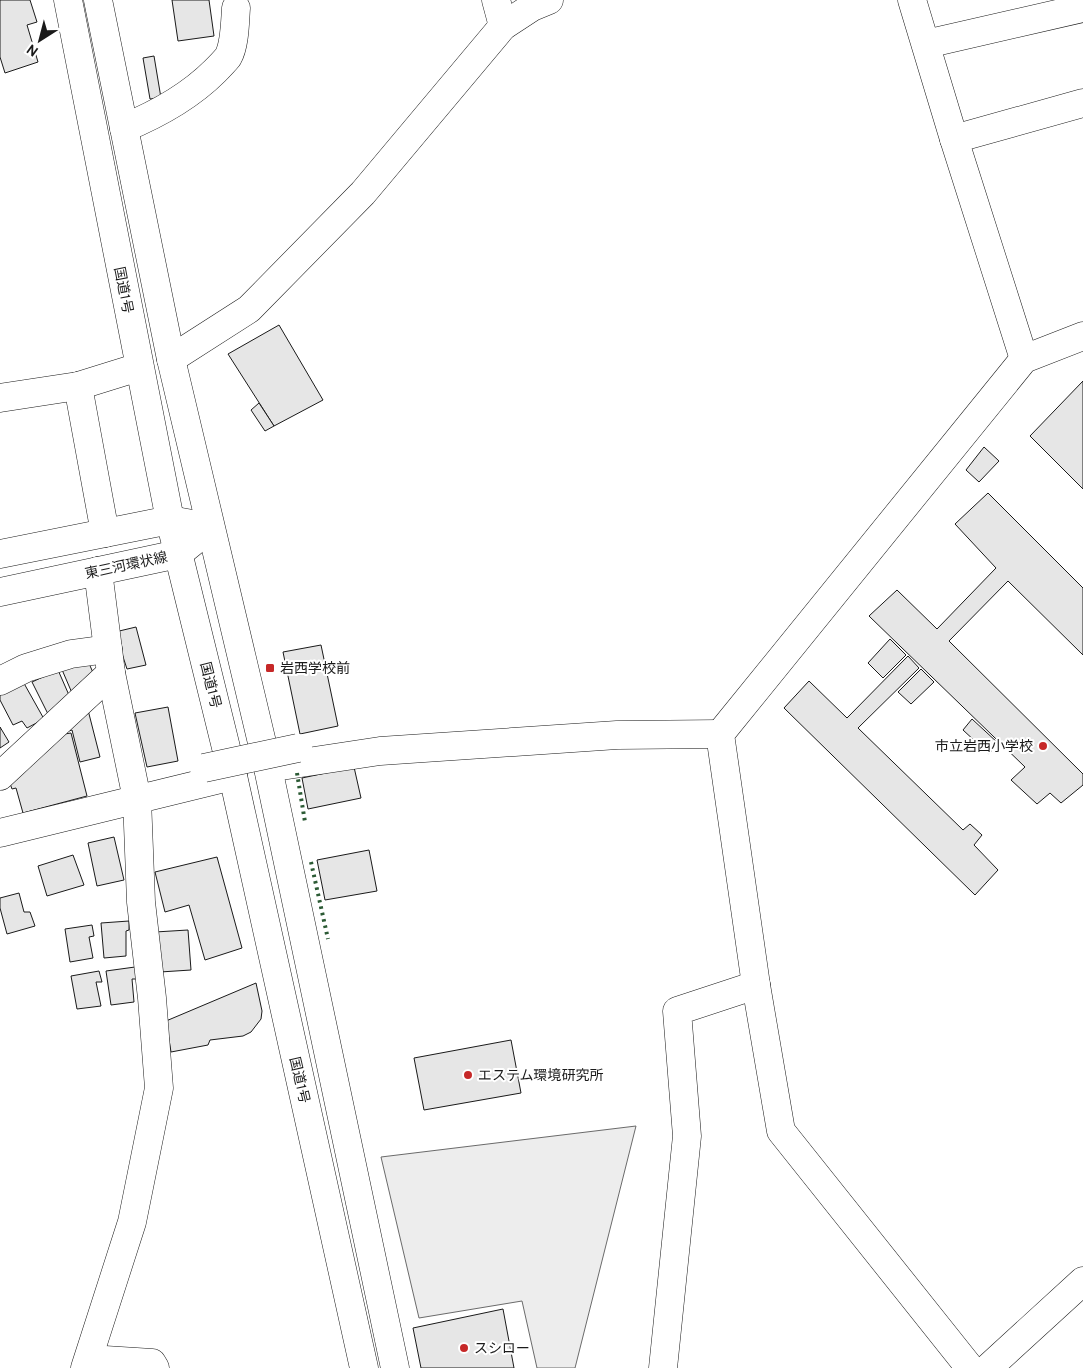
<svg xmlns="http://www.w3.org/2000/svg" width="1083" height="1368" viewBox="0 0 1083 1368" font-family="Overpass,'Noto Sans JP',sans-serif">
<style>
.parking{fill:#ededed;stroke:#6a6a6a}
.building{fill:#e6e6e6;stroke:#1a1a1a}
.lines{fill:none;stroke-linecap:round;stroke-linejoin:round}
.minor-casing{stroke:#1a1a1a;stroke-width:29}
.major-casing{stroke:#1a1a1a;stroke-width:29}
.highway-casing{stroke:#1a1a1a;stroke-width:29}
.minor{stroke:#fff;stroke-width:28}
.major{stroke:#fff;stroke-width:28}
.highway{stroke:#fff;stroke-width:28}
.minor-bridge-casing{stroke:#1a1a1a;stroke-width:29;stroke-linecap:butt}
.minor-bridge{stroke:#fff;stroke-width:28}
.hedge{stroke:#2b5a34;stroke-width:4;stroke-dasharray:2.5 4;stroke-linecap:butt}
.poi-dot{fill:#c62828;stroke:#fff;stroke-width:2}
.labels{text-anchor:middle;stroke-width:4;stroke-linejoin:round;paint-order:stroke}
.street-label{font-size:14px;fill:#1a1a1a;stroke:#fff}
.poi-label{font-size:14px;fill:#1a1a1a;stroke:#fff;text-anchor:start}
</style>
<rect width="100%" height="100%" fill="#fff"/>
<path class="parking" d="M 636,1126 L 575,1368 L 537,1368 L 522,1301 L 419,1318 L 381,1157 Z"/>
<g class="building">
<path d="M 0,0 L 30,0 L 37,22 L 27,25 L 38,62 L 5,73 L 0,57 Z"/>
<path d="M 172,0 L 209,0 L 214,36 L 178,41 Z"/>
<path d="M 154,56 L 161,98 L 150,99 L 143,58 Z"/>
<path d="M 279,325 L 323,400 L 274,426 L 228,354 Z"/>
<path d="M 1083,381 L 1083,489 L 1030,436 Z"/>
<path d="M 259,403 L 274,426 L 265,431 L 251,410 Z"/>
<path d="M 984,447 L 999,461 L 979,482 L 966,470 Z"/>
<path d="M 988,493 L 1083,588 L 1083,655 L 1008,581 L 949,641 L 1083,774 L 1083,785 L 1061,803 L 1050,793 L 1037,804 L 1011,780 L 1025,767 L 869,616 L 897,590 L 937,629 L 996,568 L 955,524 Z"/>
<path d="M 136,627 L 146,665 L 127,669 L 115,632 Z"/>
<path d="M 890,639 L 906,655 L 883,678 L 868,663 Z"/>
<path d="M 321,645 L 338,726 L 300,734 L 283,652 Z"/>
<path d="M 908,656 L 919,668 L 858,728 L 963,830 L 970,824 L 982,835 L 974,845 L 998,870 L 975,895 L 784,708 L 809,681 L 847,718 Z"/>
<path d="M 87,659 L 95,677 L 72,693 L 60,665 Z"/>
<path d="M 921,669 L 934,682 L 911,704 L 898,692 Z"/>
<path d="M 58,670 L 72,702 L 48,714 L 32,682 Z"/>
<path d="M 21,678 L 44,719 L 27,728 L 22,721 L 13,725 L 0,700 L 0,689 Z"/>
<path d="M 168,707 L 178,761 L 147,767 L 135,713 Z"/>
<path d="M 88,710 L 100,757 L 80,762 L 72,730 L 62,733 Z"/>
<path d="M 972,719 L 998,743 L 989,754 L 963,730 Z"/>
<path d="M 0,727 L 9,742 L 0,748 Z"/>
<path d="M 71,733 L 87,796 L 23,813 L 16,788 L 12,789 L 8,778 L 58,735 Z"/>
<path d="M 354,767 L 361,798 L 308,809 L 302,778 Z"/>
<path d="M 114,837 L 124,880 L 97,886 L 88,843 Z"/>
<path d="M 369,850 L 377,891 L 325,900 L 317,860 Z"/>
<path d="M 73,855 L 84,885 L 47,896 L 38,866 Z"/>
<path d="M 217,857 L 242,948 L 205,960 L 189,905 L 165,912 L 155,872 Z"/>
<path d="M 19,893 L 24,912 L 30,912 L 35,926 L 7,934 L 0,908 L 0,898 Z"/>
<path d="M 129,921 L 129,930 L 126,931 L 126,956 L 104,958 L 101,923 Z"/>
<path d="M 92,925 L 94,936 L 89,937 L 93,958 L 70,962 L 65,929 Z"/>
<path d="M 188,930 L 191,970 L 160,972 L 155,932 Z"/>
<path d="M 135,967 L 137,979 L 132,979 L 134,1002 L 111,1005 L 106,971 Z"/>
<path d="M 99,971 L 102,982 L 96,982 L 101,1006 L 77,1009 L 71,976 Z"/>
<path d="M 256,983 L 262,1011 L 261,1019 L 251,1032 L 243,1036 L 210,1040 L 208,1045 L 171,1052 L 166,1021 Z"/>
<path d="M 511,1040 L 521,1093 L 424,1110 L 414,1058 Z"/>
<path d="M 503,1309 L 514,1368 L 421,1368 L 413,1328 Z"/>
</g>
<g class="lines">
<g class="minor-casing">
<g id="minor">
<path d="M 496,0 L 503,26"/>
<path d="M 912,0 L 954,139 L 1024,359"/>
<path d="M 926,44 L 1083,8"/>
<path d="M 124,128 C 158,114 189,97 215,71 C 219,67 224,62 228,57 C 235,45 235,21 236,8"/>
<path d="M 954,139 L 1083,103"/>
<path d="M 171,359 L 249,309 L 363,193 L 503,26 L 532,7 L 549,0"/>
<path d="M 78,386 L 105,533"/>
<path d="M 0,398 L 78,386 L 139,367"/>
<path d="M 0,681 L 26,668 L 71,654 L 108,649"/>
<path d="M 268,768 L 380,751 L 617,735 L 720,734"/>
<path d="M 0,776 L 111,673"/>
<path d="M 0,833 L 233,776"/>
<path d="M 89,1359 L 152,1363 L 155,1368"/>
<path d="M 85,1368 L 132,1222 L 159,1088 L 152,998 L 141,902 L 137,799 L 111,673 L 98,571"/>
<path d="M 663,1368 L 687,1136 L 677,1011 L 756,985"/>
<path d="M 970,1368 L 781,1131 L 756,985 L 720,734 L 1024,359 L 1083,336"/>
<path d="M 988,1368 L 1083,1281"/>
</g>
</g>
<g class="major-casing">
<g id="major">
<path d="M 0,554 L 170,520 L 192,524"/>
<path d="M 0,592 L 178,554 L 210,528"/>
</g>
</g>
<g class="highway-casing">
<g id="highway">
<path d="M 68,0 L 170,520 L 233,776 L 364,1368"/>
<path d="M 98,0 L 171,359 L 268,768 L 395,1368"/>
</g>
</g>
<use href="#minor" class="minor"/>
<use href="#major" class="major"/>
<use href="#highway" class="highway"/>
<g class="minor-bridge-casing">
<path id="minor-bridge" d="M 204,768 L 298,748"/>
</g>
<use href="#minor-bridge" class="minor-bridge"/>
<g class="hedge">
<path d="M 297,773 L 305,822"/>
<path d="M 311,862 L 328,939"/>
</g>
</g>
<g class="poi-dot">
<rect x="265" y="663" width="10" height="10" rx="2.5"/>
<circle cx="1043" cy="746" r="5"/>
<circle cx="468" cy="1075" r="5"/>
<circle cx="464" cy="1348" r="5"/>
</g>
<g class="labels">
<g class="street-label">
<text transform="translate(124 290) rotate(79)" y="5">国道1号</text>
<text transform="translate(126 565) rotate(-12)" y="5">東三河環状線</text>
<text transform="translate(211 685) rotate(76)" y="5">国道1号</text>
<text transform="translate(300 1080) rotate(77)" y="5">国道1号</text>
</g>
<g class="poi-label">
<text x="280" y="673">岩西学校前</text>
<text x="1033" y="751" text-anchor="end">市立岩西小学校</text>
<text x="478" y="1080">エステム環境研究所</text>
<text x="474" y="1353">スシロー</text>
</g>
</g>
<g transform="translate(40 40) rotate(216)" stroke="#ffffff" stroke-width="4" paint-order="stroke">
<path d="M0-4L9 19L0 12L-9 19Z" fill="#1a1a1a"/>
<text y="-8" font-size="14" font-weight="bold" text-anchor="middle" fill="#1a1a1a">N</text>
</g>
</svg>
